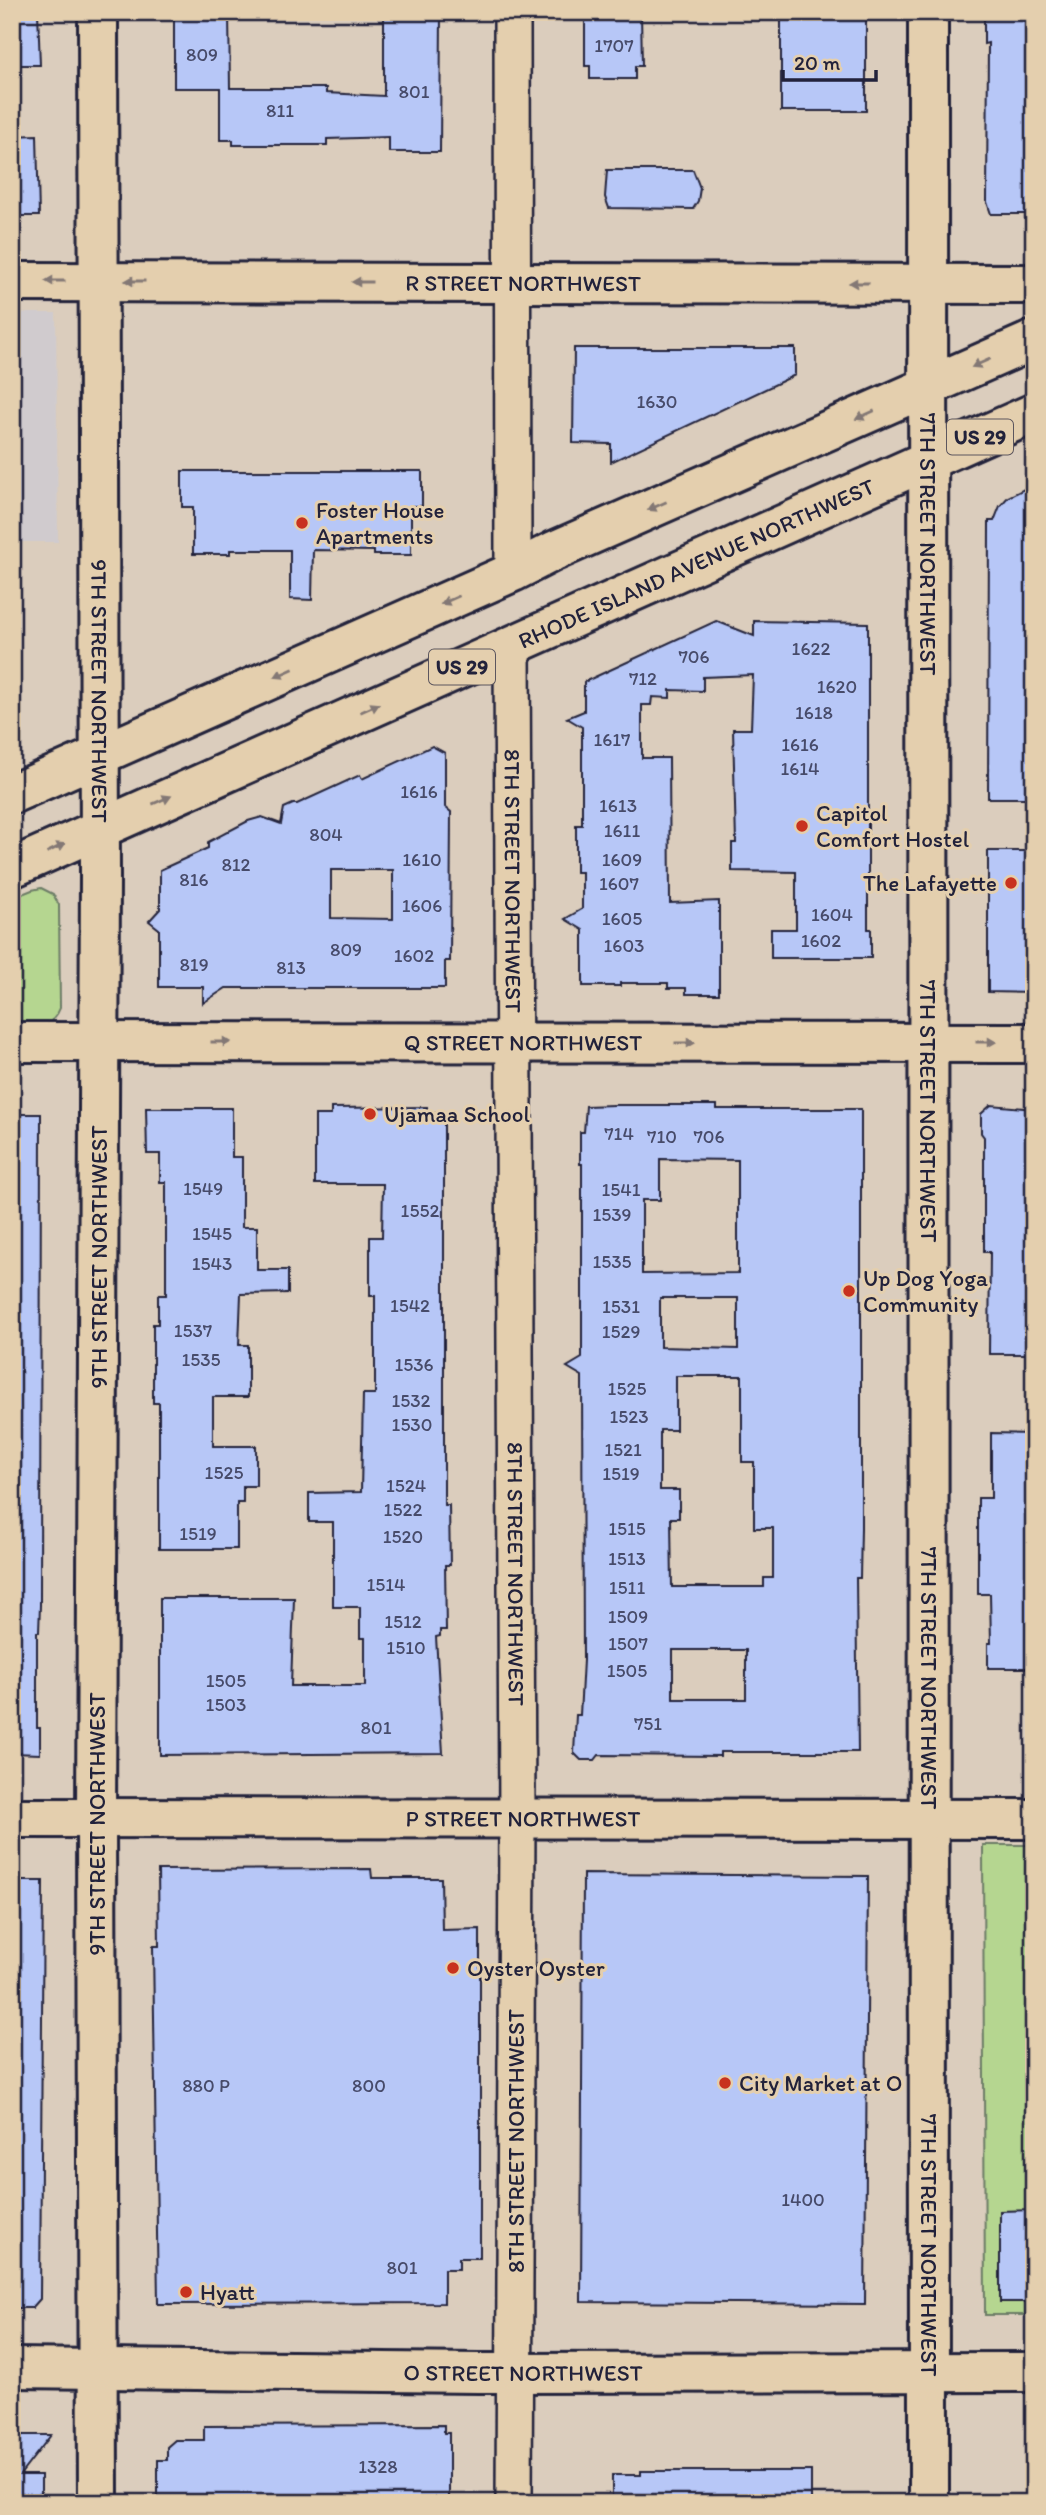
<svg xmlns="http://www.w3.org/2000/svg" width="1046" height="2515" viewBox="0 0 1046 2515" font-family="Itim,sans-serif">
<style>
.built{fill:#d0cbce}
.green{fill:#b5d690;stroke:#6c7c66;stroke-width:2}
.building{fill:#b7c7f7;stroke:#22223b;stroke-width:2;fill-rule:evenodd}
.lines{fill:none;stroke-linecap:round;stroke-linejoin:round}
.street-casing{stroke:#22223b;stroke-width:40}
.secondary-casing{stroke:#22223b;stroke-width:44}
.primary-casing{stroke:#22223b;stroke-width:44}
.highway-casing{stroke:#22223b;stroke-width:44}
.street{stroke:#e4cfae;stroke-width:35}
.secondary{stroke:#e4cfae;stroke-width:38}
.primary{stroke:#e4cfae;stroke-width:38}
.highway{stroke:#e4cfae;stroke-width:38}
.oneway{fill:#837874}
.poi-dot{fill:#c8321e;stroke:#e4cfae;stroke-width:2.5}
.labels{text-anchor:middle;stroke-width:6;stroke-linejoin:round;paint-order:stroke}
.number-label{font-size:19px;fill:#474b6a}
.shield{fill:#e4cfae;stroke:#5c565e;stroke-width:2}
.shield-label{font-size:21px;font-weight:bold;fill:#22223b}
.street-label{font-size:23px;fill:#22223b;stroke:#e4cfae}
.poi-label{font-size:23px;fill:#22223b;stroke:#e4cfae;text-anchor:start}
</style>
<rect width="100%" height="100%" fill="#dbcdbd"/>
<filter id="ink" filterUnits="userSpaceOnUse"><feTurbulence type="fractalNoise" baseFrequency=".0143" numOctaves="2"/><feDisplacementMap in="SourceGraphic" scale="14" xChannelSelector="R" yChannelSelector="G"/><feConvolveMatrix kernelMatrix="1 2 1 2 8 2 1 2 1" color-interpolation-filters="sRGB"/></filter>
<g filter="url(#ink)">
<path class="built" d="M 12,313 L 56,313 L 58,542 L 12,542 Z"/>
<g class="green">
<path d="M 41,888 L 53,894 L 59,905 L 60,1008 C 52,1030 32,1026 12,1027 L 12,898 L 32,890 Z"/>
<path d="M 983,1845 L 1034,1845 L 1034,2315 L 985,2315 Z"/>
</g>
<g class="building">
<path d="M 12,12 L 38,12 L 40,65 L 12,65 Z"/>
<path d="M 174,12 L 229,12 L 230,88 L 326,88 L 326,93 L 384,96 L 384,12 L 441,12 L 440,152 L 389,152 L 389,137 L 327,139 L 327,145 L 233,145 L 233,140 L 220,140 L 220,88 L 174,88 Z"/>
<path d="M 585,12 L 641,12 L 642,66 L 635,66 L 635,79 L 590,79 L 590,66 L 585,66 Z"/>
<rect x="781" y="12" width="85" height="99"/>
<path d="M 984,12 L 1034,12 L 1034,214 L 991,214 L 987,202 L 988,43 L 984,44 Z"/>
<path d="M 37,135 L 39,216 L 12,216 L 12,136 Z"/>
<path d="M 607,170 L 693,170 L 700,188 L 698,201 L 693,209 L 609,208 L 605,197 Z"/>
<path d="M 574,348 L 795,348 L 795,375 L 611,462 L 611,444 L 573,443 Z"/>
<path d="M 182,471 L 422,471 L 422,506 L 411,506 L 411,555 L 374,555 L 374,551 L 313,550 L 312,600 L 290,599 L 290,550 L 230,550 L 230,554 L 193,554 L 193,507 L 182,507 Z"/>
<path d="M 1034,484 L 1034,798 L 988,798 L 989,521 L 994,521 L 1000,506 L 1008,497 Z"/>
<path d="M 716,621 L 754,636 L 754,621 L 868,623 L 868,929 L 871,929 L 871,958 L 771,958 L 771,929 L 796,929 L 796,872 L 732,871 L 732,843 L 736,843 L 733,729 L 751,729 L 753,675 L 703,677 L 703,691 L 670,690 L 670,698 L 652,697 L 651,705 L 642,705 L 642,758 L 669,758 L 670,903 L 719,901 L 719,994 L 686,994 L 686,988 L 668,988 L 668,983 L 620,983 L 620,986 L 583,986 L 583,930 L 565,919 L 582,909 L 582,872 L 576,872 L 576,825 L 582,825 L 582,727 L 567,718 L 584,711 L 584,682 Z"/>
<path d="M 432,746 L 445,753 L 445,807 L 451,812 L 450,961 L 445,961 L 445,988 L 226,988 L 203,1003 L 203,987 L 159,987 L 159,929 L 149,921 L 160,909 L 160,870 L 208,848 L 208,842 L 248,821 L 262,817 L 281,824 L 284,808 L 293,804 L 297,804 L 360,775 L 362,779 ZM 331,870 L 393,870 L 393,919 L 331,918 Z"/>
<path d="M 988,851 L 1034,851 L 1034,993 L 988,992 Z"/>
<path d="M 614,1105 L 717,1105 L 717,1109 L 861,1109 L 861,1528 L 860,1578 L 856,1578 L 858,1752 L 720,1752 L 720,1756 L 599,1755 L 595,1760 L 581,1760 L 574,1753 L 576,1715 L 580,1715 L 583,1660 L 582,1376 L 567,1367 L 582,1358 L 582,1164 L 580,1164 L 580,1132 L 584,1132 L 586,1106 ZM 660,1159 L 738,1160 L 738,1273 L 642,1274 L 642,1200 L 660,1200 ZM 660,1298 L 738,1298 L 738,1349 L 660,1347 ZM 676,1376 L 742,1376 L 742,1462 L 754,1462 L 754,1528 L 773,1528 L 773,1578 L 764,1578 L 764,1587 L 672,1587 L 671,1518 L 679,1518 L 679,1490 L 660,1490 L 660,1430 L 676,1430 ZM 673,1650 L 746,1650 L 746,1699 L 673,1699 Z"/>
<path d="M 991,1105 L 1034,1109 L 1034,1354 L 989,1354 L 990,1252 L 984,1252 L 984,1137 L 981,1133 L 981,1114 Z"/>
<path d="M 427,1107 L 427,1112 L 444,1112 L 444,1505 L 449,1505 L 450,1565 L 445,1565 L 446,1630 L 440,1630 L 440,1636 L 436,1637 L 443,1753 L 160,1755 L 160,1598 L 294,1598 L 291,1686 L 365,1686 L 365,1638 L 360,1638 L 360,1607 L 333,1607 L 333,1522 L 309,1522 L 309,1493 L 361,1492 L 363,1394 L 375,1394 L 375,1296 L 370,1296 L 370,1237 L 382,1237 L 383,1184 L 315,1184 L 315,1115 L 331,1115 L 331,1108 Z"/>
<path d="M 146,1108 L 232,1108 L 232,1157 L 242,1157 L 242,1227 L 257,1227 L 257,1270 L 288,1270 L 288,1293 L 241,1294 L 239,1345 L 248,1345 L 248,1397 L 213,1397 L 213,1446 L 256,1446 L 256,1486 L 243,1486 L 243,1503 L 237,1503 L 237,1549 L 159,1549 L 159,1403 L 153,1403 L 153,1324 L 158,1324 L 158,1295 L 166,1295 L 166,1182 L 160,1182 L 160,1154 L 147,1154 Z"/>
<path d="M 12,1114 L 41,1114 L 40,1605 L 39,1632 L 37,1632 L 37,1728 L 40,1728 L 40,1754 L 12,1753 Z"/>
<path d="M 991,1433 L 1034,1434 L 1034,1668 L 988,1668 L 988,1643 L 991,1643 L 990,1594 L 978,1594 L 978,1498 L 991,1498 Z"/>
<path d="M 371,1869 L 372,1878 L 441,1878 L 442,1930 L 480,1929 L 480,2258 L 459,2258 L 459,2269 L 444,2269 L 444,2303 L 158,2304 L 153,1946 L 159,1946 L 158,1870 Z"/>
<path d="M 583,1874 L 868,1876 L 865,2304 L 581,2302 Z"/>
<path d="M 12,1881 L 43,1881 L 40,2299 L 32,2308 L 12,2308 Z"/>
<path d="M 1034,2210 L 1034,2302 L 1000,2302 L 1000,2211 Z"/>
<path d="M 444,2425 L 444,2433 L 449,2433 L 449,2503 L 158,2503 L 158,2460 L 167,2460 L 167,2447 L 175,2440 L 204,2440 L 204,2426 Z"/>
<path d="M 12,2435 L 51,2435 L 20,2475 L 41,2475 L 41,2503 L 12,2503 Z"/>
<path d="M 641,2471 L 811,2471 L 811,2503 L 612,2503 L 612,2475 L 641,2475 Z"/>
</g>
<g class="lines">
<g class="street-casing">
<g id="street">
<path d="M 512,12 L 513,572"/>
<path id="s1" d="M 512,645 L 517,1819 L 514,2503"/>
</g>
</g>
<g class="secondary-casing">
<g id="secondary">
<path id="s2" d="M 928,12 L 929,2503"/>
<path id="s3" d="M 12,282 L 1034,284"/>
<path id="s4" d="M 12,1042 L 1034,1043"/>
<path id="s5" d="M 12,1818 L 1034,1819"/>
<path id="s6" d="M 12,2368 L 478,2373 L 1034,2372"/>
</g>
</g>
<g class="primary-casing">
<g id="primary">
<path id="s7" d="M 98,12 L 100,875 L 96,1819 L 98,2503"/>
</g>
</g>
<g class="highway-casing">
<g id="highway">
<path d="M 12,794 L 513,572 L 554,551 L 1034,340"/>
<path id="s8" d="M 12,868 L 1034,413"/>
</g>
</g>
<use href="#street" class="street"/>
<use href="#secondary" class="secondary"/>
<use href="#primary" class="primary"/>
<use href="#highway" class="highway"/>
</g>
<defs><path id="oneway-solid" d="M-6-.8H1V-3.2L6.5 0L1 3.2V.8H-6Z" transform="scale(1.75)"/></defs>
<g class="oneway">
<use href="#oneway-solid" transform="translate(55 281) rotate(180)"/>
<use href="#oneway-solid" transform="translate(135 281) rotate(180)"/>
<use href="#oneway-solid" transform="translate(362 282) rotate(180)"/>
<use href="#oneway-solid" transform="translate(859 283) rotate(180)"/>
<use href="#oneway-solid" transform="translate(981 363) rotate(156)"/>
<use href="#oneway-solid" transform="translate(865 415) rotate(156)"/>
<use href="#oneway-solid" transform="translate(657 506) rotate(156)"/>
<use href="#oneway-solid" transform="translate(450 600) rotate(156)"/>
<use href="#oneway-solid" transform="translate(284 673) rotate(156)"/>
<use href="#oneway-solid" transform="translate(370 708) rotate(-24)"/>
<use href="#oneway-solid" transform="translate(162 800) rotate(-23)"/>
<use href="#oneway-solid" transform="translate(56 848) rotate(-25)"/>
<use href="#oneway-solid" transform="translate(221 1042)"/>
<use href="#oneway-solid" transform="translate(986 1042)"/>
<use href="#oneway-solid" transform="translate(685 1043)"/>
</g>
</g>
<g class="poi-dot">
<circle cx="302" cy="523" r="7"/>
<circle cx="802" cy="826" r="7"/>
<circle cx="1011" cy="883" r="7"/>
<circle cx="370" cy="1114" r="7"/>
<circle cx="849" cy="1291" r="7"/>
<circle cx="453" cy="1968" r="7"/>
<circle cx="725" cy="2083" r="7"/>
<circle cx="186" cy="2292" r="7"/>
</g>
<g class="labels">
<g class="number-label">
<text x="614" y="52">1707</text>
<text x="202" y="61">809</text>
<text x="414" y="98">801</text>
<text x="280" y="117">811</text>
<text x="657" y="408">1630</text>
<text x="811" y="655">1622</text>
<text x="694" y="663">706</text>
<text x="643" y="685">712</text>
<text x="837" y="693">1620</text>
<text x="814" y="719">1618</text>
<text x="612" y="746">1617</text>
<text x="800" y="751">1616</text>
<text x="800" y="775">1614</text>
<text x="419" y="798">1616</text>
<text x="618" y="812">1613</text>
<text x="622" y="837">1611</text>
<text x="326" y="841">804</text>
<text x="422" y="866">1610</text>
<text x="622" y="866">1609</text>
<text x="236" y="871">812</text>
<text x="194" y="886">816</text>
<text x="619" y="890">1607</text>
<text x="422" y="912">1606</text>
<text x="832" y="921">1604</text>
<text x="622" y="925">1605</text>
<text x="821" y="947">1602</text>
<text x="624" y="952">1603</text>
<text x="346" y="956">809</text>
<text x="414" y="962">1602</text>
<text x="194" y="971">819</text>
<text x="291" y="974">813</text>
<text x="619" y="1140">714</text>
<text x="662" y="1143">710</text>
<text x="709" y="1143">706</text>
<text x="203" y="1195">1549</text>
<text x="621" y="1196">1541</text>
<text x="420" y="1217">1552</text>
<text x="612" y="1221">1539</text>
<text x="212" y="1240">1545</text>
<text x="612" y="1268">1535</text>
<text x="212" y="1270">1543</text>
<text x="410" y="1312">1542</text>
<text x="621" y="1313">1531</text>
<text x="193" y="1337">1537</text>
<text x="621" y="1338">1529</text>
<text x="201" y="1366">1535</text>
<text x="414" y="1371">1536</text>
<text x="627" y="1395">1525</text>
<text x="411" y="1407">1532</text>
<text x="629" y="1423">1523</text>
<text x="412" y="1431">1530</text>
<text x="623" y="1456">1521</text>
<text x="224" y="1479">1525</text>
<text x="621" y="1480">1519</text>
<text x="406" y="1492">1524</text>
<text x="403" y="1516">1522</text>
<text x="627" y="1535">1515</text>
<text x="198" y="1540">1519</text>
<text x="403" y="1543">1520</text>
<text x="627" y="1565">1513</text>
<text x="386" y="1591">1514</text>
<text x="627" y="1594">1511</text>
<text x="628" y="1623">1509</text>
<text x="403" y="1628">1512</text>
<text x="628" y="1650">1507</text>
<text x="406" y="1654">1510</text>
<text x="627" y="1677">1505</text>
<text x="226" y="1687">1505</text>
<text x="226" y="1711">1503</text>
<text x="648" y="1730">751</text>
<text x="376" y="1734">801</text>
<text x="206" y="2092">880 P</text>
<text x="369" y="2092">800</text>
<text x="803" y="2206">1400</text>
<text x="402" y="2274">801</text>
<text x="378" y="2473">1328</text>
</g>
<g class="shield">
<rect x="947" y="419.5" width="66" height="35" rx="5"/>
<rect x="429" y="649.5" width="66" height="35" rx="5"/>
</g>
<g class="shield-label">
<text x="980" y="444">US 29</text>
<text x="462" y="674">US 29</text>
</g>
<g class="street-label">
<text dy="8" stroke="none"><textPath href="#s3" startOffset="511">R STREET NORTHWEST</textPath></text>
<text dy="8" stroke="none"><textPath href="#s2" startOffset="532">7TH STREET NORTHWEST</textPath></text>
<text dy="8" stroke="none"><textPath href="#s8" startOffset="749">RHODE ISLAND AVENUE NORTHWEST</textPath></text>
<text dy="8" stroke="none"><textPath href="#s7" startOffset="679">9TH STREET NORTHWEST</textPath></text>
<text dy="8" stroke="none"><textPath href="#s1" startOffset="236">8TH STREET NORTHWEST</textPath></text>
<text dy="8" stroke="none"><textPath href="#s4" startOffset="511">Q STREET NORTHWEST</textPath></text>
<text dy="8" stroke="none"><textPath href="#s2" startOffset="1099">7TH STREET NORTHWEST</textPath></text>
<text transform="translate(99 1257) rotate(-90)" y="8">9TH STREET NORTHWEST</text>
<text dy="8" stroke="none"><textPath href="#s1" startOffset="929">8TH STREET NORTHWEST</textPath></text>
<text dy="8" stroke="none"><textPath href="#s2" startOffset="1666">7TH STREET NORTHWEST</textPath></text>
<text dy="8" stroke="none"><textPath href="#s5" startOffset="511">P STREET NORTHWEST</textPath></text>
<text transform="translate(97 1824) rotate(-90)" y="8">9TH STREET NORTHWEST</text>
<text transform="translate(516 2141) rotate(-90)" y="8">8TH STREET NORTHWEST</text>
<text dy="8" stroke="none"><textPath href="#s2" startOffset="2233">7TH STREET NORTHWEST</textPath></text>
<text dy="8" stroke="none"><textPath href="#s6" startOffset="511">O STREET NORTHWEST</textPath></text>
</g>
<g class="poi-label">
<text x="316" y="518">Foster House<tspan x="316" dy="26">Apartments</tspan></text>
<text x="816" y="821">Capitol<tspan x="816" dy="26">Comfort Hostel</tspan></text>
<text x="997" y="891" text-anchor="end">The Lafayette</text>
<text x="384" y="1122">Ujamaa School</text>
<text x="863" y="1286">Up Dog Yoga<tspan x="863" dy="26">Community</tspan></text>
<text x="467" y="1976">Oyster Oyster</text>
<text x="739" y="2091">City Market at O</text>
<text x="200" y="2300">Hyatt</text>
</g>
</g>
<rect width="1046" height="2515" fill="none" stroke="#e4cfae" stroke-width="42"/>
<rect x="21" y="21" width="1004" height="2473" fill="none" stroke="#22223b" stroke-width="2.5" filter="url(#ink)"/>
<path d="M783 70v10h93v-10" fill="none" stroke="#22223b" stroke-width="3.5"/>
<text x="794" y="70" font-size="21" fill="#22223b" stroke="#e4cfae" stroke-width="5" paint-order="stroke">20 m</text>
</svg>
